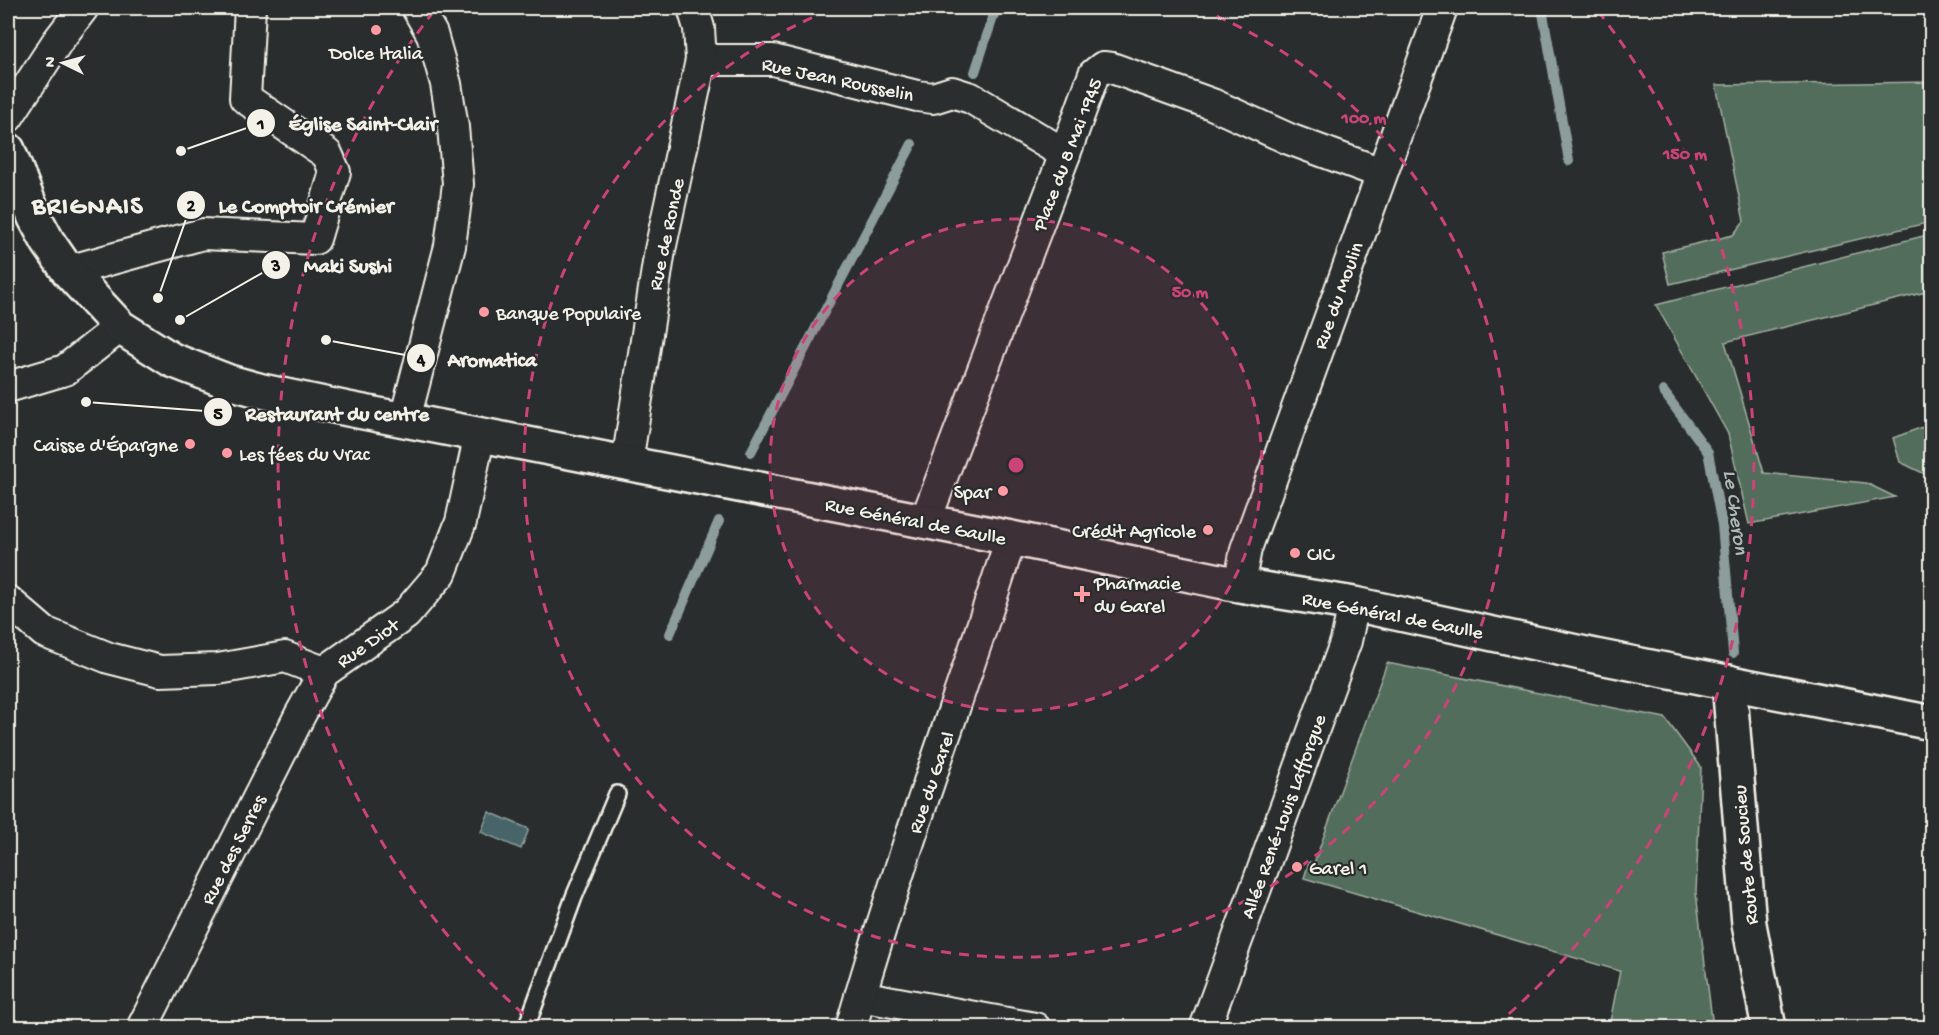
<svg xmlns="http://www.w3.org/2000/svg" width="1939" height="1035" viewBox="0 0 1939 1035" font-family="'Gochi Hand',sans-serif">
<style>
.green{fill:#526d5c;stroke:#a3afa2;stroke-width:1.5}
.water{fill:#476568;stroke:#8c9d9b;stroke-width:1.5}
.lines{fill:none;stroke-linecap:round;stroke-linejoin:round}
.stream{stroke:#8c9d9b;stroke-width:10}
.service-casing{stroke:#f4f1e8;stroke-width:20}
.minor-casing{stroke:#f4f1e8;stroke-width:34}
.tertiary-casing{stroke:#f4f1e8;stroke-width:38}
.service{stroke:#2a2d2e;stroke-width:15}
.minor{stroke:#2a2d2e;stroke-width:30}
.tertiary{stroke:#2a2d2e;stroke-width:33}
.ring{fill:none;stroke:#cc4377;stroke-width:3;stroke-dasharray:10 8}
.poi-dot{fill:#ff9aa2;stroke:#2a2d2e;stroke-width:2}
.labels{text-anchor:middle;stroke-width:4.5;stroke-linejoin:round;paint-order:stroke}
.poi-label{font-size:20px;fill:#f4f1e8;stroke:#2a2d2e;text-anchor:start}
.street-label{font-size:20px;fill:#f4f1e8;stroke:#2a2d2e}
.water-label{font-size:21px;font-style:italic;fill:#afb9b5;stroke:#2a2d2e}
.district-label{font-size:26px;font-weight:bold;letter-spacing:1.5px;fill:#f4f1e8;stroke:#2a2d2e}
.centre{fill:#cc4377;stroke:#2a2d2e;stroke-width:3}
.ring-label{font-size:18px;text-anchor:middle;font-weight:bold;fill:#cc4377;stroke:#2a2d2e;stroke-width:4.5;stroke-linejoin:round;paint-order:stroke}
.leader{fill:none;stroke:#f4f1e8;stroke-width:2}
.callout-dot{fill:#f4f1e8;stroke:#2a2d2e;stroke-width:2}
.mark-label{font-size:18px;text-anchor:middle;font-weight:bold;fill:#111}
.callout-label{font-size:21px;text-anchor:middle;font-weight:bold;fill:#f4f1e8;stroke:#2a2d2e;stroke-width:4.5;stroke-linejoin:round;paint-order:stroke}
</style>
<rect width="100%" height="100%" fill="#2a2d2e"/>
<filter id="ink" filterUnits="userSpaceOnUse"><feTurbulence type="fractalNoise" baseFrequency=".0167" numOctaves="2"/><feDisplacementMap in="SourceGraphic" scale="12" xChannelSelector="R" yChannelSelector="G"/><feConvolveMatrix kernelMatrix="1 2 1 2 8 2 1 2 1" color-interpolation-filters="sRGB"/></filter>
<g filter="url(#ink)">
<g class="green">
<path d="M 1931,82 L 1931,222 L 1670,284 L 1662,252 L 1733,235 L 1744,221 L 1716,85 Z"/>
<path d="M 1931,234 L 1931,297 L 1930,291 L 1725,342 L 1764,473 L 1866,483 L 1895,497 L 1749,524 L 1728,434 L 1656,305 Z"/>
<path d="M 1931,424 L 1932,424 L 1931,477 L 1900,462 L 1893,438 Z"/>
<path d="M 1387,663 L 1665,718 L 1701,767 L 1696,893 L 1713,1027 L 1609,1027 L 1620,971 L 1304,878 L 1309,862 L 1314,863 Z"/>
</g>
<path class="water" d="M 489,812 L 529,829 L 521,849 L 481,832 Z"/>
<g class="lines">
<g class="stream">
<path d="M 1542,8 L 1569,161"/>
<path d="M 975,72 L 996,8"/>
<path d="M 1663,391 L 1708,452 L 1722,525 L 1733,653"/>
<path d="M 751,452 L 912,144"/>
<path d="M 670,634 L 719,521"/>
</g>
<g class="service-casing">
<path id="service" d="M 526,1028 L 574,897 L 617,794"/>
</g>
<g class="minor-casing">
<g id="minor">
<path d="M 701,60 L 773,60 L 917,96 L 933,98 L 952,92 L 971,98 L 1065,154"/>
<path d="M 8,117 L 57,42 L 83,8"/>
<path d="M 68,271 L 203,234 L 315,239 L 335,172 L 327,154 L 245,98 L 250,8"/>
<path d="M 8,387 L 65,370 L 120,327"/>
<path d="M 405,419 L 450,246 L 458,184 L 453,127 L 446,84 L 432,34 L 417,8"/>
<path d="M 627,463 L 660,250 L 701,60 L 699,28 L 693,8"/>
<path d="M 925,522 L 1065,154 L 1094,74 L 1103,67 L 1112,68 L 1212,104 L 1289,139 L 1381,173"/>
<path d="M 1239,585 L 1246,549 L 1442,8"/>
<path d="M 8,601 L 44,632 L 109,658 L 160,671 L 218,669 L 285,657 L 324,672"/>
<path d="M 860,996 L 1035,1028"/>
<path d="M 142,1028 L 300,715 L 324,672 L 406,614 L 441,573 L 461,522 L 480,434"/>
<path d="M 851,1028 C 898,862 959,701 1011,538"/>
<path d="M 1205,1028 L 1346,641 L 1354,604"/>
</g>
</g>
<g class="tertiary-casing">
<g id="tertiary">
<path d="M 8,150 L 35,218 L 48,242 L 68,271 L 120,327 L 172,360 L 229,382 L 262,391 L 348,409 L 1011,538 L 1239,585 L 1354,604 L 1595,656 L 1932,723"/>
<path d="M 1729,682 L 1749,924 L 1769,1028"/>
</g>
</g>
<use href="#service" class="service"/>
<use href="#minor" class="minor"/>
<use href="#tertiary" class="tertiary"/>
</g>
</g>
<circle cx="1016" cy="465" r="246" fill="#cc4377" fill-opacity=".12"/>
<g class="ring">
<circle cx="1016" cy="465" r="246"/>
<path d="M1200 9A492 492 0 1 1 832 9"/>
<path d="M537 1026A738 738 0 0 1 434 11M1598 11A738 738 0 0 1 1495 1026"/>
</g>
<g class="poi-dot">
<circle cx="376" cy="30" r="6"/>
<circle cx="484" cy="312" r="6"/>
<circle cx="190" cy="444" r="6"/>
<circle cx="227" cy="453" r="6"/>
<circle cx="1003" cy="491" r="6"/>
<circle cx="1208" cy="530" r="6"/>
<circle cx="1295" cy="553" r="6"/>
<path d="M1079 585h6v6h6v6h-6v6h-6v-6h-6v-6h6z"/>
<circle cx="1297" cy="867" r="6"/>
</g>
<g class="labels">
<g class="poi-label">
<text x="376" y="59" text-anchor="middle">Dolce Italia</text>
<text x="496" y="319">Banque Populaire</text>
<text x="178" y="451" text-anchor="end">Caisse d'Épargne</text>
<text x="239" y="460">Les fées du Vrac</text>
<text x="991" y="498" text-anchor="end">Spar</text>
<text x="1196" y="537" text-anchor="end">Crédit Agricole</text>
<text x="1307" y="560">CIC</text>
<text x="1094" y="589">Pharmacie<tspan x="1094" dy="23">du Garel</tspan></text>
<text x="1309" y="874">Garel 1</text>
</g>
<g class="street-label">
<text transform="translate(838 78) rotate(12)" y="7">Rue Jean Rousselin</text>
<text transform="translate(1066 154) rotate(-69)" y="7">Place du 8 Mai 1945</text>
<text transform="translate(665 234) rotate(-78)" y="7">Rue de Ronde</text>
<text transform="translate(1337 295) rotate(-70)" y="7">Rue du Moulin</text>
<text transform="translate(916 520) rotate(11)" y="7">Rue Général de Gaulle</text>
<text transform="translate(1393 614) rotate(11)" y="7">Rue Général de Gaulle</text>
<text transform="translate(367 642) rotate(-35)" y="7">Rue Diot</text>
<text transform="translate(930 782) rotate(-71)" y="7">Rue du Garel</text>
<text transform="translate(1282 816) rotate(-70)" y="7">Allée René-Louis Lafforgue</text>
<text transform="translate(232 849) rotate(-63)" y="7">Rue des Serres</text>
<text transform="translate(1744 855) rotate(-95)" y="7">Route de Soucieu</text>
</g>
<g class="water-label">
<text transform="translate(1737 512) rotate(82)" y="7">Le Cheron</text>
</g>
<g class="district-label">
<text x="88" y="213">BRIGNAIS</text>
</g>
</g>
<circle cx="1016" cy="465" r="9" class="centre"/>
<g class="ring-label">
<text x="1364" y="123">100 m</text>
<text x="1685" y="159">150 m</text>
<text x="1190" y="297">50 m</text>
</g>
<path class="leader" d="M181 151L261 123M158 298L191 205M180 320L276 265M326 340L421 358M86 402L218 412"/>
<g class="callout-dot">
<circle cx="181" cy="151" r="6"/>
<circle cx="158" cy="298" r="6"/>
<circle cx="180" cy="320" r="6"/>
<circle cx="326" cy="340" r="6"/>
<circle cx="86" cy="402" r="6"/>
<circle cx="261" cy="123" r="15"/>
<circle cx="191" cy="205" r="15"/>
<circle cx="276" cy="265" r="15"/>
<circle cx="421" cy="358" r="15"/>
<circle cx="218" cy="412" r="15"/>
</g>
<g class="mark-label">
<text x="261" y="129">1</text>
<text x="191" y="211">2</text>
<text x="276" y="271">3</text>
<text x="421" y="365">4</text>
<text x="218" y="419">5</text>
</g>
<g class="callout-label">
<text x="363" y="130">Église Saint-Clair</text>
<text x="306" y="212">Le Comptoir Crémier</text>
<text x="348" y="272">Maki Sushi</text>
<text x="492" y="366">Aromatica</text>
<text x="337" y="420">Restaurant du centre</text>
</g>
<rect width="1939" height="1035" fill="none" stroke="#2a2d2e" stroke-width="30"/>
<rect x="15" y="15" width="1909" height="1005" fill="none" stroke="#f4f1e8" stroke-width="2" filter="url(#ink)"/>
<g transform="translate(63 63) rotate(275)" stroke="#2a2d2e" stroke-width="4.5" paint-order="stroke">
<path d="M0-4.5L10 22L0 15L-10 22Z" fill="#f4f1e8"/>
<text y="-9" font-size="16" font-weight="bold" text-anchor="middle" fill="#f4f1e8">N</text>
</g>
</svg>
